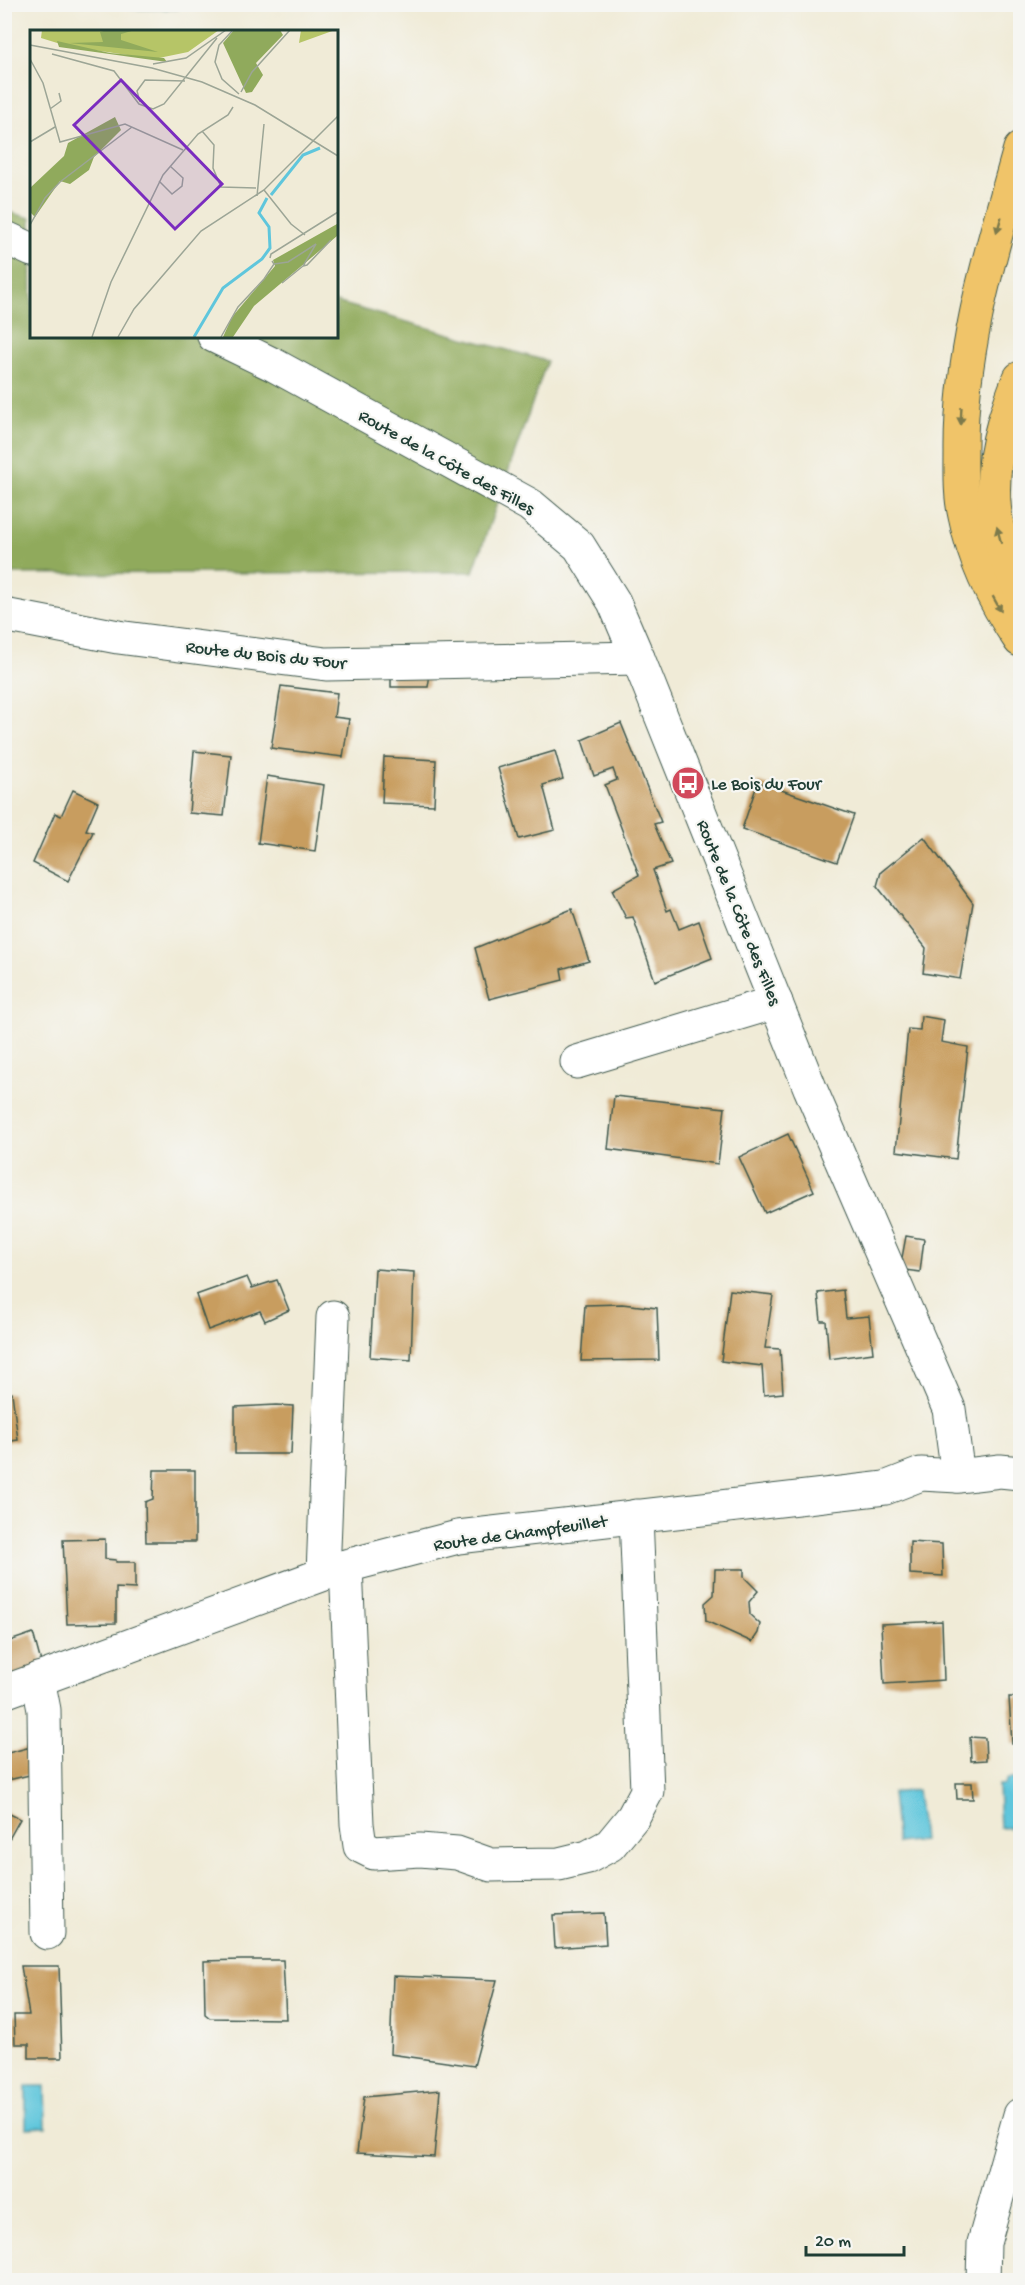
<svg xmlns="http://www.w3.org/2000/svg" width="1025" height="2285" viewBox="0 0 1025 2285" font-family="'Gochi Hand',sans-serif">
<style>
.forest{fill:#90aa5c;stroke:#587448;stroke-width:1.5}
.water{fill:#5fc6dc;stroke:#3f8288;stroke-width:1.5}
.building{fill:#c89d5f}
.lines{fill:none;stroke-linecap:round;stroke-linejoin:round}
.street-casing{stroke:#3e574c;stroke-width:35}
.highway-casing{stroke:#3e574c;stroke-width:35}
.street{stroke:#fff;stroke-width:33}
.highway{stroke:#f0c469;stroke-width:33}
.oneway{fill:#7d7a4c}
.labels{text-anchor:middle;stroke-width:4.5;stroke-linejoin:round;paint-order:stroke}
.street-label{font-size:18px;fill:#1f3d34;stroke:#f6f6f2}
.poi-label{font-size:18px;fill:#1f3d34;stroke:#f6f6f2;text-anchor:start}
.inset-river{fill:none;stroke:#5fc6dc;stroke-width:3}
.inset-road{fill:none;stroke:#9ca596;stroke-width:1.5}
.view{fill:#7b2cbf;fill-opacity:0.15;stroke:#7b2cbf;stroke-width:3}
.inset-edge{fill:none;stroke:#1f3d34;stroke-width:3}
</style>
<rect width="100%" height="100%" fill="#f6f6f2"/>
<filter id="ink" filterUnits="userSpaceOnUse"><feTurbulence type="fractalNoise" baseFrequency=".0167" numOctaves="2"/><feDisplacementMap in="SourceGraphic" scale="12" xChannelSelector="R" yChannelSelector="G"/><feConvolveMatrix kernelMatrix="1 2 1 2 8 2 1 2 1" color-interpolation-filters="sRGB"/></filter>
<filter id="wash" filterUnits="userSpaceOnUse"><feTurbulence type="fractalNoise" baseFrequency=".008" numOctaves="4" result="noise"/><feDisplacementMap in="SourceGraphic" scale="24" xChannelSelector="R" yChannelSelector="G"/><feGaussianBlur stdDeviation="1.35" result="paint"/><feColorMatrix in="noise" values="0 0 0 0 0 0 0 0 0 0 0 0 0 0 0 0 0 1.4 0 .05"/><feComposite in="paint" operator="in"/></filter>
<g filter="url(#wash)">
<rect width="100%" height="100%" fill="#f0ebd7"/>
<path class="forest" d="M 4,211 L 31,218 L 32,336 L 336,336 L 336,302 L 547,361 L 473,572 L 5,574 Z"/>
<g class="water">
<rect x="130" y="5" width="48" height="4"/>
<path d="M 1011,1778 L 1020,1783 L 1020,1827 L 1000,1828 L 998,1785 L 1004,1785 L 1006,1780 Z"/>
<path d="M 917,1790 L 923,1840 L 897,1843 L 892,1793 Z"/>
<path d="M 26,2086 L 45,2086 L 46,2127 L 26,2128 Z"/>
</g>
<g id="blocks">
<g class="building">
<path d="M 430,674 L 428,687 L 391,687 L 391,675 Z"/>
<path d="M 281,686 L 337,693 L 334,717 L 349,719 L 343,757 L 271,748 Z"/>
<path d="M 621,723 L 661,822 L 654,824 L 671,864 L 653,870 L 667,911 L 671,909 L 679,929 L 699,921 L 712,958 L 655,981 L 633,917 L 626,918 L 612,890 L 639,875 L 605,785 L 617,780 L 613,769 L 594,776 L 582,740 Z"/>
<path d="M 194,751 L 231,755 L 224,816 L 189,813 Z"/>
<path d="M 555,751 L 563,779 L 543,785 L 555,830 L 519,839 L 498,768 Z"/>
<path d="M 384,757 L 436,760 L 434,805 L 382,803 Z"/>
<path d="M 267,776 L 324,785 L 315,851 L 258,843 Z"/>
<path d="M 758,782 L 854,815 L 837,862 L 742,829 Z"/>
<path d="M 73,790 L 98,802 L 86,830 L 93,832 L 68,881 L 33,863 L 55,813 L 61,816 Z"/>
<path d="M 924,837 L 973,903 L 960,979 L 923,973 L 926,948 L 877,886 L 881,872 Z"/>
<path d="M 572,909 L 589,961 L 561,969 L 563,980 L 489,999 L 475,948 Z"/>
<path d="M 921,1016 L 944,1020 L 941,1042 L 968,1047 L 956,1159 L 896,1151 L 908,1029 L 920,1030 Z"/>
<path d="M 614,1096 L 725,1108 L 718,1164 L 608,1149 Z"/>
<path d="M 788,1134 L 814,1191 L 765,1213 L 739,1157 Z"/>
<path d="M 906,1236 L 924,1239 L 920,1272 L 905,1270 L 901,1263 Z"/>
<path d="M 375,1269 L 414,1272 L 411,1360 L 370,1357 Z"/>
<path d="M 247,1277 L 252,1288 L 277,1280 L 289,1310 L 265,1321 L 260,1311 L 208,1330 L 196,1295 Z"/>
<path d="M 730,1290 L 773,1295 L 765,1348 L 780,1349 L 783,1393 L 764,1395 L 762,1366 L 721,1361 Z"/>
<path d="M 843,1290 L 846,1318 L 869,1316 L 873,1353 L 829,1359 L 826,1321 L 821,1321 L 818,1293 Z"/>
<path d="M 622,1304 L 657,1308 L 659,1360 L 581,1361 L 585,1305 Z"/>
<path d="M 12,1393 L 18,1440 L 4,1442 L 4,1394 Z"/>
<path d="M 276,1405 L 293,1406 L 291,1454 L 235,1454 L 235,1407 Z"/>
<path d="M 154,1470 L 195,1470 L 195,1542 L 146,1542 L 145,1502 L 153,1499 Z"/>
<path d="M 105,1539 L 105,1559 L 116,1560 L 116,1562 L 135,1562 L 135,1589 L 116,1588 L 116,1623 L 67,1624 L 63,1540 Z"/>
<path d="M 910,1542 L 942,1544 L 943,1576 L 910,1574 Z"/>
<path d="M 715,1569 L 744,1569 L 744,1577 L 758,1591 L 749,1602 L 750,1615 L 760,1624 L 758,1633 L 752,1642 L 706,1621 L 705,1603 L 714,1595 Z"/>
<path d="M 942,1621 L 944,1680 L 884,1684 L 881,1624 Z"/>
<path d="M 33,1633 L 42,1666 L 4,1680 L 4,1643 Z"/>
<path d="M 1009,1697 L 1020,1697 L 1020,1744 L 1012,1744 Z"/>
<path d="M 970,1737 L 985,1738 L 986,1760 L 971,1761 Z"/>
<path d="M 31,1747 L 38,1773 L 4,1781 L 4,1754 Z"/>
<path d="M 956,1783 L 972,1783 L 973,1799 L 957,1799 Z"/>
<path d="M 4,1811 L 20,1819 L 4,1848 Z"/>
<path d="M 604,1913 L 606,1944 L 555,1948 L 553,1915 Z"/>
<path d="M 241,1960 L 283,1960 L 286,2019 L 210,2018 L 205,2014 L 204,1961 Z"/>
<path d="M 21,1966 L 59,1966 L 62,2058 L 29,2058 L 29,2044 L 15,2044 L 14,2015 L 29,2015 Z"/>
<path d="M 393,1976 L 497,1980 L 474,2066 L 390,2054 Z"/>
<path d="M 440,2090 L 434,2157 L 357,2153 L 364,2097 Z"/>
</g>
</g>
</g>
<g filter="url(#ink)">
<use href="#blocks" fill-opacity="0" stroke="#3e574c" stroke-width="1.5"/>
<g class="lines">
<g class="street-casing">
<g id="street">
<path d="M 4,237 L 32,250"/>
<path d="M 214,336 L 274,365 L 530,505 L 579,546 L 614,602 L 638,658 L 810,1088 L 949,1409 L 958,1476"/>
<path d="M 4,615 L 118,637 L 326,664 L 638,658"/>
<path d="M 577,1062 L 776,1002"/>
<path d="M 346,1566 L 357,1824 L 360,1846 L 374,1853 L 420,1850 L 457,1853 L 491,1865 L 559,1864 L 588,1857 L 610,1845 L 633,1817 L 647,1791 L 636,1516"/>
<path d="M 323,1574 L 333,1317"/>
<path d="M 38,1679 L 44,1710 L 47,1933"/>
<path d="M 4,1692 L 346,1566 L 458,1537 L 885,1488 L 921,1474 L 958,1476 L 1000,1471 L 1020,1473"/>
<path d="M 983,2280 L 984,2243 L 1020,2115"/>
</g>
</g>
<g class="highway-casing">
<g id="highway">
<path d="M 1020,149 C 992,249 960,347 961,452 C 961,473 960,496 965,516 C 974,562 994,602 1020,640"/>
<path d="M 1020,378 C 1013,392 1009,407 1004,422 C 986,484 991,532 1020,589"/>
</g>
</g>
<use href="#street" class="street"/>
<use href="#highway" class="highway"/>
</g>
<defs><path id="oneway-solid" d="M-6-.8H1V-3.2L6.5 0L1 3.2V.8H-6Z" transform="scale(1.5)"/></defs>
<g class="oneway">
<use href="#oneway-solid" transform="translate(999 225) rotate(106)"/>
<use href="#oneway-solid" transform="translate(961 416) rotate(93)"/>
<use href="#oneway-solid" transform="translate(999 535) rotate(-105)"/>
<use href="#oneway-solid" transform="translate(997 604) rotate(61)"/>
</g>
</g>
<defs>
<g id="bus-disc" transform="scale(1.725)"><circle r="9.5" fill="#d1495b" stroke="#f6f6f2"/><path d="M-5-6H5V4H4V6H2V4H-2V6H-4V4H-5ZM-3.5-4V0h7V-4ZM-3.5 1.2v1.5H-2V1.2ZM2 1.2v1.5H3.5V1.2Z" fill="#fff"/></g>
</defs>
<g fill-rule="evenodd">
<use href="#bus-disc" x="688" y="783"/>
</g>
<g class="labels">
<g class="street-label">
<text transform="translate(447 461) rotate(29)" y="6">Route de la Côte des Filles</text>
<text transform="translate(266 654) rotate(6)" y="6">Route du Bois du Four</text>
<text transform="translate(740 912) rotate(68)" y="6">Route de la Côte des Filles</text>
<text transform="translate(520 1532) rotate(-8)" y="6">Route de Champfeuillet</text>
</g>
<g class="poi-label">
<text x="711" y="789">Le Bois du Four</text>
</g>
</g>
<g transform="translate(30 30)">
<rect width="308" height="308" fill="#f0ebd7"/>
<path d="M 12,0 L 189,0 L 158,22 L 124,29 L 37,16 L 11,8 ZM 271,0 L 305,0 L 269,13 Z" fill="#b6c567"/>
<path d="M 78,0 L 105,0 L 91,4 L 91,10 L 128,22 L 39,13 L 73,12 L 70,2 ZM 204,0 L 250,0 L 253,5 L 226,33 L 233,45 L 222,62 L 216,63 L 193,13 ZM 27,11 L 80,23 L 134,28 L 137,32 L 29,17 ZM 85,87 L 91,100 L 64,127 L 59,140 L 40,154 L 30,151 L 5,187 L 0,182 L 0,158 L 34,126 L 38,113 ZM 307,194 L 307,206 L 224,276 L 203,307 L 193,307 L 202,287 L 245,236 L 243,230 Z" fill="#90aa5c"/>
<path class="inset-river" d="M 241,165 L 273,125 L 290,118M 164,307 L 193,258 L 232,229 L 240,218 L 239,197 L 229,183 L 237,168"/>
<path class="inset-road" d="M 203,0 L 189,15 L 185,32 L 192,49 L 209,64M 0,15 L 122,38 L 172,52 L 225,75 L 308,126M 22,24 L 84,41 L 109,74 L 123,79 L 134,74 L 187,8M 0,29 L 13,53 L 30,112 L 95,94 L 153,120M 123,34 L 156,28 L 196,0M 211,62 L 222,42 L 260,0M 110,72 L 107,61 L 115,50 L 155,51M 20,79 L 31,71 L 29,63M 172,101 L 184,115 L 183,138 L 191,157 L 226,158M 0,112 L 25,97M 129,151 L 142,164 L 152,156 L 153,148 L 140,136M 234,160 L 261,194 L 275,205M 227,166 L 234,94M 0,195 L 15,168 L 30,152 L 102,97M 240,228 L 241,224 L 308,182M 244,234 L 258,232 L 286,214 L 273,236 L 277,235 L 301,210M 252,253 L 273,236M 62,307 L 81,252 L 133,145 L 168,104 L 198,85 L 203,77M 88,307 L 104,279 L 171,201 L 234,160 L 308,86M 191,307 L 208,277 L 234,249 L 244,234 L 242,231"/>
<path class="view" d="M 91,50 L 192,154 L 145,199 L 44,95 Z"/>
<rect width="308" height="308" class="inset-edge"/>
</g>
<rect width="1025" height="2285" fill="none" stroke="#f6f6f2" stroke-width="24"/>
<path d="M806 2246v9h98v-9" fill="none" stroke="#1f3d34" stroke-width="3"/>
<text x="815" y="2246" font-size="18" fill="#1f3d34" stroke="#f6f6f2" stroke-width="4.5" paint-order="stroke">20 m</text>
</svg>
